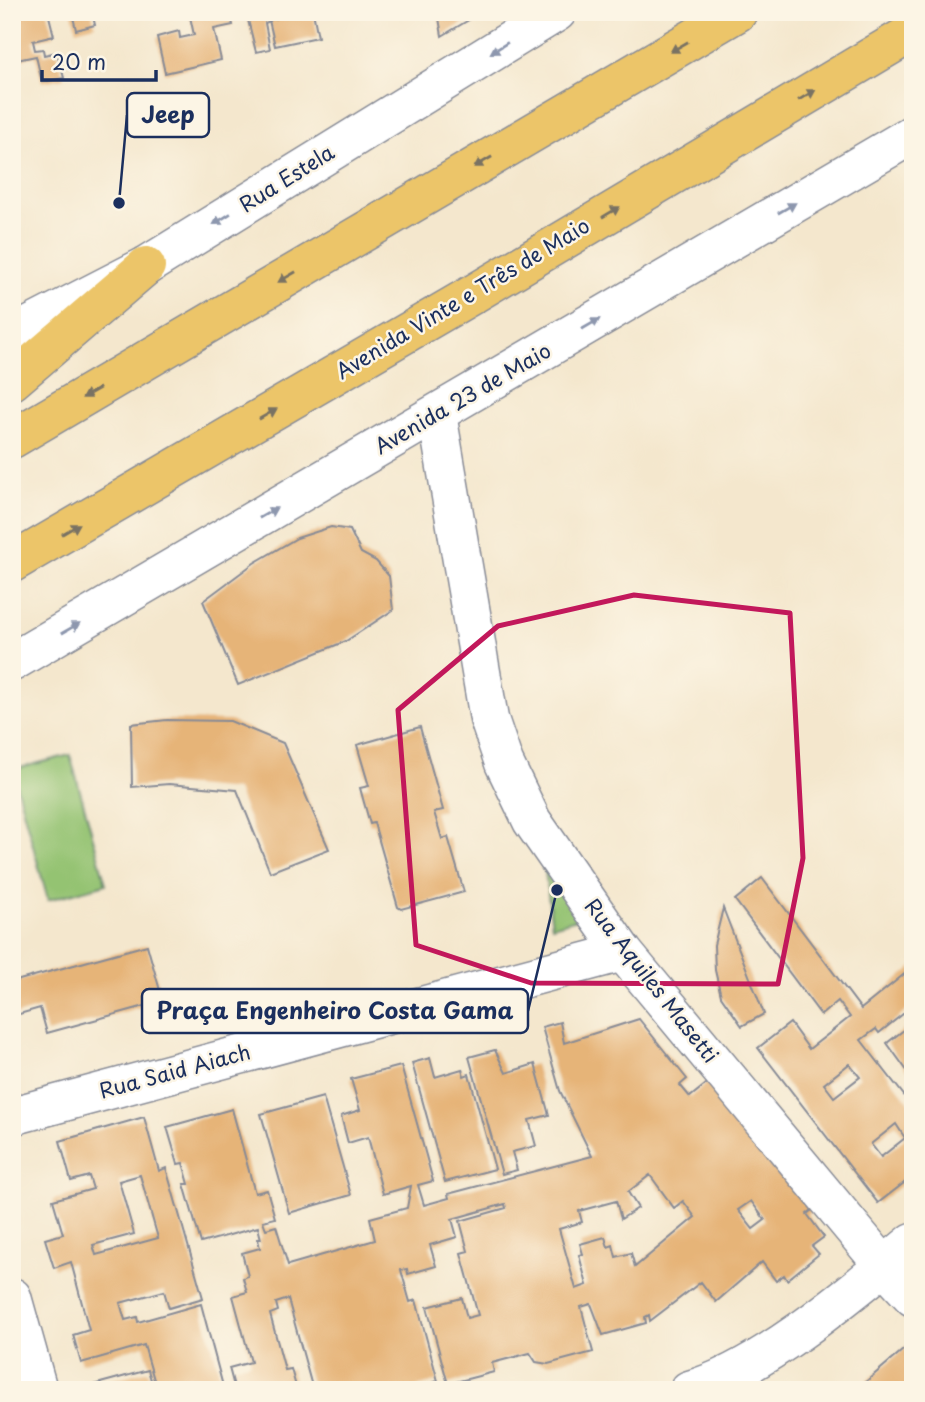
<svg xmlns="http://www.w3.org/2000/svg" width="925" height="1402" viewBox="0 0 925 1402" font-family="'Playpen Sans',sans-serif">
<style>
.green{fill:#94c372;stroke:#587968;stroke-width:2}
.building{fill:#e6b478;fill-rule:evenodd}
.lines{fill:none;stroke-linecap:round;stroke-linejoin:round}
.minor-casing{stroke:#888b96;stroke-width:41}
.highway-casing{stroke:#888b96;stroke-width:41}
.minor{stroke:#fff;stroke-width:38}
.highway{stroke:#ecc569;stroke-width:38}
.oneway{fill:#797263}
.oneway2{fill:#8d97ae}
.marked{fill:none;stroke:#c2185b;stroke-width:5;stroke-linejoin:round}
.labels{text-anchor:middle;stroke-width:5;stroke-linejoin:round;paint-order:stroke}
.street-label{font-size:21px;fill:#1b2f5e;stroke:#fcf5e5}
.leader{fill:none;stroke:#1b2f5e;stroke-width:2.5}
.callout-dot{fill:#1b2f5e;stroke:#fcf5e5;stroke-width:2.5}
.callout{fill:#fcf5e5;stroke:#1b2f5e;stroke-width:2.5}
.callout-label{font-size:23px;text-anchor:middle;font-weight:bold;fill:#1b2f5e}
</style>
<rect width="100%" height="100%" fill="#fcf5e5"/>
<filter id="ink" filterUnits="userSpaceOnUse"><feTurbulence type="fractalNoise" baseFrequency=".0143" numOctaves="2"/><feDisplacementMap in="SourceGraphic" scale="14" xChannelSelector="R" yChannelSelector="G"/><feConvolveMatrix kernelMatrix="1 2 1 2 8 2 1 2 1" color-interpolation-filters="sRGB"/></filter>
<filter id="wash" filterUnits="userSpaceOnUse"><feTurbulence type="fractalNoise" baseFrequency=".00686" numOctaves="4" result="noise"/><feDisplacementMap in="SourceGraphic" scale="28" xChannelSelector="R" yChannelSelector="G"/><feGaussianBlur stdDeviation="1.57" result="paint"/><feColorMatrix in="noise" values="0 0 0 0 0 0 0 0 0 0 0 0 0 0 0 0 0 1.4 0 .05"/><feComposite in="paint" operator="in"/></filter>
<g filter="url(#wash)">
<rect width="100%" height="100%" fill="#f4e7cd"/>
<g class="green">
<path d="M 70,755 L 106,884 L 48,900 L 12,770 Z"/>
<path d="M 544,864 L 588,916 L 552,926 Z"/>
</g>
<g id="blocks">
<g class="building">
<path d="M 12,12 L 48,12 L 54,36 L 33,41 L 35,50 L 43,49 L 44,55 L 57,52 L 64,78 L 42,82 L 36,56 L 12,61 Z"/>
<path d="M 72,12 L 92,12 L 95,25 L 76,30 Z"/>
<path d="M 189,12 L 230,12 L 233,25 L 214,29 L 221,60 L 165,73 L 157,37 L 179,31 L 180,38 L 194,35 Z"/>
<path d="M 246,12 L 267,12 L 270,21 L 265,23 L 270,49 L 256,52 Z"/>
<path d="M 305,12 L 313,12 L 318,37 L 275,46 L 269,20 Z"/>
<path d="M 438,12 L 482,12 L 442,36 Z"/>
<path d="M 331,527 L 350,530 L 361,553 L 376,561 L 389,576 L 393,610 L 346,641 L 238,685 L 203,601 L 254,563 L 297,538 Z"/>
<path d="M 167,720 L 230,721 L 283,743 L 329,849 L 270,872 L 237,790 L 169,784 L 132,787 L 131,724 Z"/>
<path d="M 420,727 L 443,810 L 434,812 L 442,839 L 448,837 L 464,892 L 401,909 L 398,907 L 374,823 L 370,824 L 360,788 L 369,786 L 357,745 Z"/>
<path d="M 762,878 L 861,1009 L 913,967 L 913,1006 L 879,1033 L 876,1029 L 861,1040 L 913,1107 L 913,1176 L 878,1203 L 758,1048 L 790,1023 L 809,1049 L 850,1017 L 838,1001 L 821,1015 L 735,900 ZM 849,1064 L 860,1077 L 834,1097 L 824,1084 ZM 896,1124 L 905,1138 L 881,1157 L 871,1144 Z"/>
<path d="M 723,908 L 764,1014 L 742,1026 L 721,996 L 715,970 L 714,945 Z"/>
<path d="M 147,945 L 163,1001 L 47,1033 L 40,1008 L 16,1015 L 12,982 Z"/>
<path d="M 639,1019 L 687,1079 L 680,1085 L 690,1097 L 710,1081 L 812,1210 L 807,1214 L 824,1237 L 812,1246 L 819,1254 L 787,1280 L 784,1275 L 776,1281 L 762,1262 L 716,1302 L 701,1282 L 650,1321 L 649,1315 L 645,1317 L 646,1323 L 603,1335 L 591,1304 L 581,1307 L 593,1352 L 548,1364 L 536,1362 L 530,1353 L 492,1363 L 494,1372 L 448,1384 L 427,1307 L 462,1298 L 467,1318 L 478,1315 L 461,1253 L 468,1251 L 460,1221 L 506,1208 L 505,1204 L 452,1219 L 457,1237 L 430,1245 L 436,1266 L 408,1274 L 407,1269 L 401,1270 L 410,1302 L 416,1300 L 438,1381 L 407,1390 L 313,1390 L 288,1299 L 276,1303 L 278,1311 L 270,1314 L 285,1370 L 291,1369 L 297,1390 L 235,1390 L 229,1368 L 251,1362 L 233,1296 L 247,1292 L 243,1278 L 248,1276 L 242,1253 L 260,1248 L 258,1239 L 261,1239 L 258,1227 L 201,1243 L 184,1184 L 189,1184 L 183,1163 L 178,1164 L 167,1127 L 232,1109 L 255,1193 L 267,1190 L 275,1218 L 263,1221 L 266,1229 L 276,1226 L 288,1265 L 375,1240 L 370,1218 L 407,1208 L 411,1186 L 383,1194 L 368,1137 L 348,1143 L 341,1116 L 360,1110 L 351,1079 L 401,1066 L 433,1181 L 418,1185 L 424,1205 L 449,1198 L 448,1194 L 592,1156 L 560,1091 L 542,1027 L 560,1022 L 564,1043 ZM 650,1175 L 674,1208 L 683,1201 L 695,1217 L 635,1267 L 631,1253 L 616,1257 L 613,1245 L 608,1247 L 605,1237 L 580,1244 L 583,1254 L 579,1255 L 587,1285 L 576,1289 L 559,1229 L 582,1222 L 579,1211 L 616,1201 L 621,1219 L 638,1208 L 628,1192 ZM 751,1201 L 765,1220 L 753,1229 L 738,1210 Z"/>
<path d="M 913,1023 L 913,1068 L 908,1072 L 887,1043 Z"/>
<path d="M 495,1050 L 506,1073 L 535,1064 L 549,1115 L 529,1120 L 536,1146 L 512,1152 L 517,1170 L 502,1174 L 469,1057 Z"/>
<path d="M 430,1058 L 435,1077 L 462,1069 L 464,1076 L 469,1074 L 495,1169 L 445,1182 L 412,1063 Z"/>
<path d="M 323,1097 L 351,1195 L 289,1213 L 261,1114 Z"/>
<path d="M 144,1117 L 159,1171 L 166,1168 L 203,1298 L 169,1308 L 164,1291 L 120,1303 L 125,1320 L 137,1317 L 138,1322 L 201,1304 L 224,1390 L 157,1390 L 144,1345 L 81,1363 L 73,1335 L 89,1330 L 71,1262 L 54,1268 L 45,1239 L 63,1234 L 53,1200 L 93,1189 L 89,1176 L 71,1181 L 60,1141 ZM 140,1175 L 158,1238 L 96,1255 L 93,1245 L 134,1234 L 119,1181 Z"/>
<path d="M 909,1345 L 913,1350 L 913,1390 L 856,1390 Z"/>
<path d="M 148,1370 L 154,1390 L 94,1390 L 93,1385 Z"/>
</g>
</g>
</g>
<g filter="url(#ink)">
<use href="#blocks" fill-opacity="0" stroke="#888b96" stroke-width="2"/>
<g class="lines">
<g class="minor-casing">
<g id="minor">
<path d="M 12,335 L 146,266 L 557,12"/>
<path d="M 437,414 L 489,719 L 504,763 L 532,821 L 623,952 L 884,1266 L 913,1297"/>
<path d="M 12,662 L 913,134"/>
<path d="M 12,1116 L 623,952"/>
<path d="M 12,1297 L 38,1390"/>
<path d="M 689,1390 C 760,1371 855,1290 913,1242"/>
</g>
</g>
<g class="highway-casing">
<g id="highway">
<path d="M 12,381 L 146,266"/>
<path d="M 12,439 L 738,12"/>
<path d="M 12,563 L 470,296 L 913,32"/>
</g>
</g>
<use href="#minor" class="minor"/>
<use href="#highway" class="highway"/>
</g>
<defs><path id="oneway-solid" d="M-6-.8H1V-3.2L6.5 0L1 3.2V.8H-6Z" transform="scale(1.75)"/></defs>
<g class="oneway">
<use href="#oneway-solid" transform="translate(679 47) rotate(150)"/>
<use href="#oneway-solid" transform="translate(807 95) rotate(-31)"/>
<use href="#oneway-solid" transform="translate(483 162) rotate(150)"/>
<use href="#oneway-solid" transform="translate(611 212) rotate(-31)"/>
<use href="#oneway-solid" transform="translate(287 277) rotate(150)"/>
<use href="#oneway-solid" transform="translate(91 393) rotate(150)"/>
<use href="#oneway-solid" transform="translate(268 414) rotate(-30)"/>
<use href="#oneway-solid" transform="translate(71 529) rotate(-30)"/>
</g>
<g class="oneway2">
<use href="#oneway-solid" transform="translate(499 48) rotate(148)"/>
<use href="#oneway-solid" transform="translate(787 208) rotate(-30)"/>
<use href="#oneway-solid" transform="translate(222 219) rotate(148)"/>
<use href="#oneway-solid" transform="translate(591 324) rotate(-30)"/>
<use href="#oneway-solid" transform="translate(268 513) rotate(-30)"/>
<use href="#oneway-solid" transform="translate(71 628) rotate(-30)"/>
</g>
</g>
<path class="marked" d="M 634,595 L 790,613 L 803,858 L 778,984 L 531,983 L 416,945 L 398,710 L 498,626 Z"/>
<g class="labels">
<g class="street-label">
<text transform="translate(287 179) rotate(-32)" y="7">Rua Estela</text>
<text transform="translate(463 299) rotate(-31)" y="7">Avenida Vinte e Três de Maio</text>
<text transform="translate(463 399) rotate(-30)" y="7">Avenida 23 de Maio</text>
<text transform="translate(651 981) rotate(52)" y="7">Rua Aquiles Masetti</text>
<text transform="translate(175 1072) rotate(-15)" y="7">Rua Said Aiach</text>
</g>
</g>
<path class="leader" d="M119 203L127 115M557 890L528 1011"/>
<g class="callout-dot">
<circle cx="119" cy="203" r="7"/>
<circle cx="557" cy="890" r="7"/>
</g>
<g class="callout">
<rect x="127" y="93" width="82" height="44" rx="7"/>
<rect x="142" y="989" width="386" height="44" rx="7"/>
</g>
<g class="callout-label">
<text x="168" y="123">Jeep</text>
<text x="335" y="1019">Praça Engenheiro Costa Gama</text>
</g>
<rect width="925" height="1402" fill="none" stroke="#fcf5e5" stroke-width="42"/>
<path d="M42 70v10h114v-10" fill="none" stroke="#1b2f5e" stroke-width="3.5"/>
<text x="52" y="70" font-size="21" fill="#1b2f5e" stroke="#fcf5e5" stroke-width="5" paint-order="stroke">20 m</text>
</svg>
